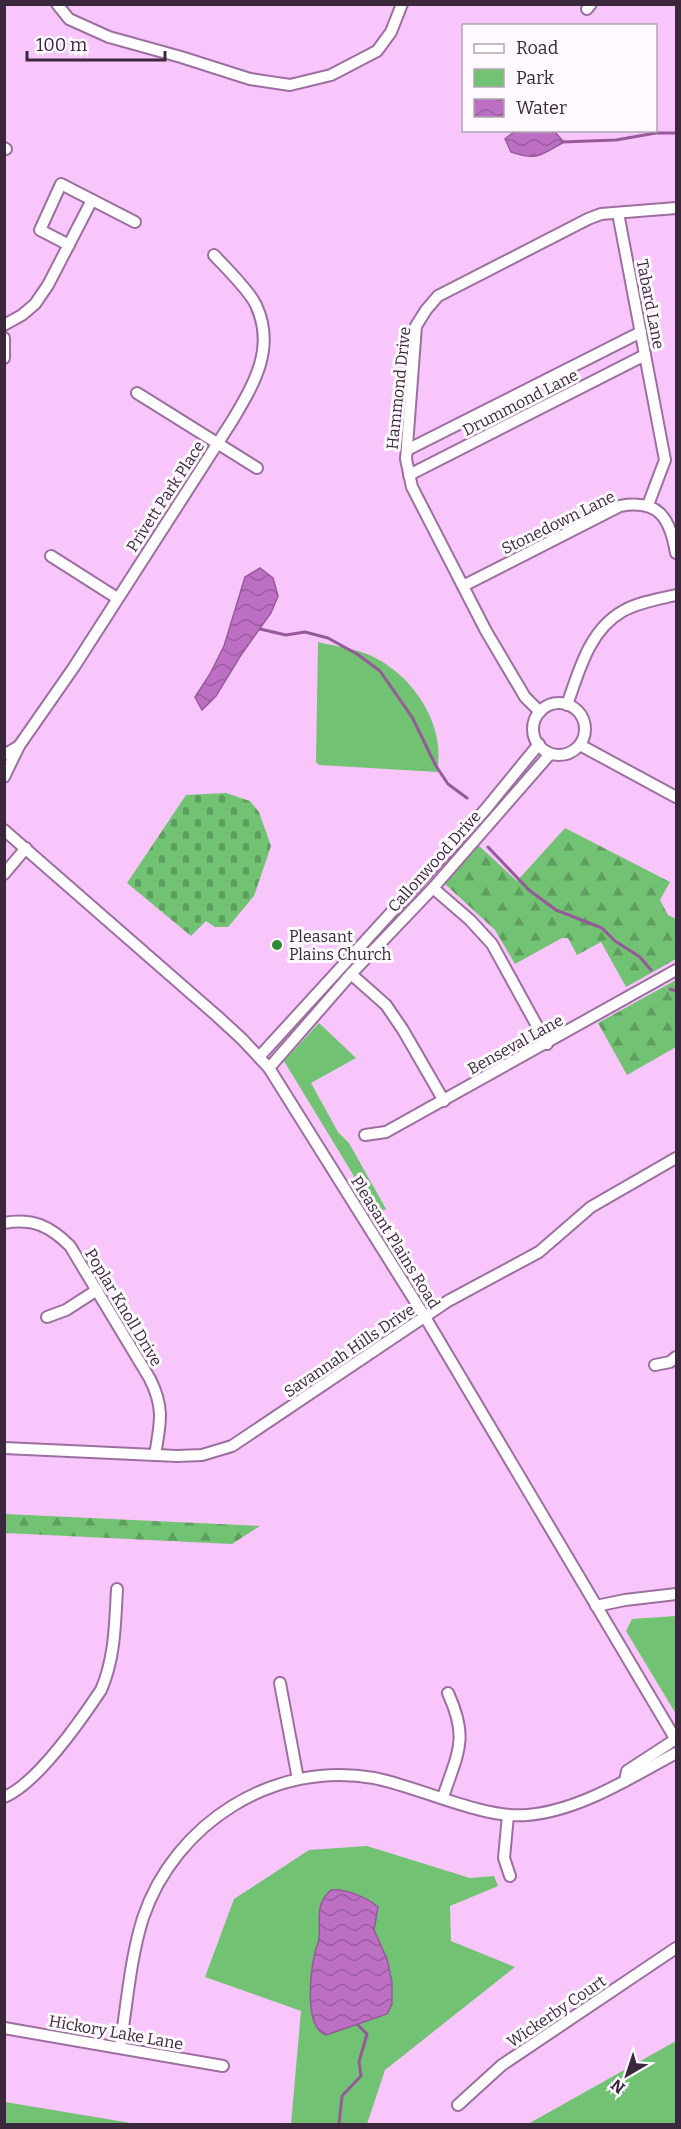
<svg xmlns="http://www.w3.org/2000/svg" width="681" height="2129" viewBox="0 0 681 2129" font-family="Bitter,serif">
<style>
.green{fill:#71c272}
.forest{fill:url(#forest-firs)}
.cemetery{fill:url(#cemetery-stones)}
.water{fill:url(#water-waves);stroke:#965a9a;stroke-width:1.5}
.lines{fill:none;stroke-linecap:round;stroke-linejoin:round}
.stream{stroke:#965a9a;stroke-width:3}
.minor-casing{stroke:#9d6fa1;stroke-width:14}
.minor{stroke:#fff;stroke-width:10}
.poi-dot{fill:#318736;stroke:#fef9ff;stroke-width:2}
.labels{text-anchor:middle;stroke-width:6;stroke-linejoin:round;paint-order:stroke}
.street-label{font-size:16px;fill:#3a273c;stroke:#fef9ff}
.poi-label{font-size:16px;fill:#3a273c;stroke:#fef9ff;text-anchor:start}
</style>
<defs>
<pattern id="forest-firs" width="22" height="20" patternUnits="userSpaceOnUse" patternTransform="scale(1.5)"><rect width="22" height="20" fill="#71c272"/><path d="M5 1l3.5 6h-7zM16 11l3.5 6h-7z" fill="#5e9e5f"/></pattern>
<pattern id="cemetery-stones" width="16" height="16" patternUnits="userSpaceOnUse" patternTransform="scale(1.5)"><rect width="16" height="16" fill="#71c272"/><path d="M2 7V4a2 2 0 0 1 4 0v3zM10 15v-3a2 2 0 0 1 4 0v3z" fill="#5e9e5f"/></pattern>
<pattern id="water-waves" width="16" height="10" patternUnits="userSpaceOnUse" patternTransform="scale(1.5)"><rect width="16" height="10" fill="#bd70c3"/><path d="M0 5q4-4 8 0t8 0" fill="none" stroke="#9b5ca0"/></pattern>
</defs>
<rect width="100%" height="100%" fill="#f9c6fc"/>
<g class="green">
<path d="M 318,642 C 334,646 352,648 367,654 C 403,669 433,705 438,745 C 439,753 438,763 438,772 L 319,765 L 316,762 Z"/>
<path d="M 319,1023 L 356,1058 L 311,1083 L 338,1132 L 349,1143 L 386,1209 L 377,1214 L 284,1061 Z"/>
<path d="M 676,1616 L 676,1714 L 626,1631 L 632,1619 Z"/>
<path d="M 367,1846 L 470,1878 L 494,1876 L 498,1886 L 450,1906 L 451,1941 L 515,1967 L 385,2070 L 367,2124 L 291,2124 L 301,2011 L 205,1977 L 234,1899 L 309,1850 Z"/>
<path d="M 676,2041 L 676,2124 L 528,2124 Z"/>
<path d="M 4,2102 L 5,2102 L 137,2124 L 5,2124 Z"/>
</g>
<g class="forest">
<path d="M 565,828 L 670,882 L 660,900 L 668,915 L 676,919 L 676,959 L 626,987 L 601,942 L 577,955 L 568,938 L 562,938 L 515,964 L 495,930 L 445,884 L 477,844 L 517,881 Z"/>
<path d="M 676,980 L 676,1047 L 627,1075 L 598,1023 Z"/>
<path d="M 5,1514 L 260,1526 L 232,1544 L 5,1533 Z"/>
</g>
<path class="cemetery" d="M 226,793 L 250,801 L 259,812 L 271,846 L 254,896 L 228,927 L 215,927 L 206,921 L 191,936 L 127,883 L 186,795 Z"/>
<g class="water">
<path d="M 515,131 L 554,131 L 564,142 C 541,155 538,161 511,152 L 505,139 Z"/>
<path d="M 260,568 L 273,578 L 278,596 L 271,613 L 241,655 L 216,696 L 202,710 L 195,697 L 210,674 L 224,646 L 245,577 Z"/>
<path d="M 331,1890 C 345,1888 368,1898 378,1907 L 374,1930 L 387,1959 L 392,1982 L 392,2004 L 387,2014 L 326,2035 C 303,2027 311,1970 315,1952 C 316,1947 319,1943 319,1938 C 321,1920 314,1905 331,1890 Z"/>
</g>
<g class="lines">
<g class="stream">
<path d="M 562,142 L 616,140 L 656,133 L 676,133"/>
<path d="M 260,629 L 286,635 L 305,632 L 328,638 L 357,654 L 380,671 L 412,717 L 436,766 L 448,784 L 467,798"/>
<path d="M 488,847 L 529,890 L 556,910 L 602,928 L 615,941 L 640,957 L 651,970"/>
<path d="M 670,989 L 676,991"/>
<path d="M 339,2124 L 342,2096 L 361,2076 L 359,2062 L 367,2034 L 358,2025"/>
</g>
<g class="minor-casing">
<g id="minor">
<path d="M 57,4 L 69,19 L 109,37 L 181,57 L 250,79 L 290,85 L 331,75 L 377,51 L 391,32 L 402,4"/>
<path d="M 587,9 L 591,4"/>
<path d="M 4,148 L 6,149"/>
<path d="M 618,213 L 665,460 L 648,505"/>
<path d="M 69,245 L 40,230 L 61,184 L 135,222"/>
<path d="M 4,325 L 22,315 L 35,304 L 48,285 L 92,200"/>
<path d="M 4,338 L 4,358"/>
<path d="M 137,393 L 257,468"/>
<path d="M 407,450 L 641,332"/>
<path d="M 409,475 L 645,355"/>
<path d="M 51,556 L 117,598"/>
<path d="M 463,586 L 620,506 C 659,499 670,518 676,553"/>
<circle cx="559" cy="729" r="26"/>
<path d="M 567,705 C 579,671 589,630 623,611 C 639,602 659,599 676,595"/>
<path d="M 540,712 L 525,697 L 486,631 L 412,487 L 406,459 L 416,326 L 426,310 L 438,296 L 588,219 L 601,214 L 676,208"/>
<path d="M 580,745 L 676,797"/>
<path d="M 19,746 L 74,667 L 232,421 C 254,384 276,348 256,305 C 249,290 225,267 214,255"/>
<path d="M 4,755 L 19,746 L 4,777"/>
<path d="M 4,830 L 217,1016 L 242,1039 L 269,1068 L 425,1317 L 676,1740"/>
<path d="M 4,874 L 26,848"/>
<path d="M 433,888 L 470,920 L 492,944 L 547,1044"/>
<path d="M 351,974 L 386,1005 L 403,1030 L 444,1101"/>
<path d="M 259,1057 L 485,810 L 539,744"/>
<path d="M 269,1068 L 351,974 L 433,888 L 550,754"/>
<path d="M 365,1135 L 386,1132 L 676,970"/>
<path d="M 4,1223 C 33,1218 50,1226 70,1246 L 150,1379 C 165,1409 160,1424 155,1455"/>
<path d="M 47,1317 L 66,1310 L 97,1290"/>
<path d="M 655,1365 L 670,1362 L 676,1357"/>
<path d="M 4,1448 L 177,1456 L 202,1455 L 232,1446 L 448,1301 L 539,1252 L 591,1207 L 676,1158"/>
<path d="M 596,1606 L 625,1600 L 676,1594"/>
<path d="M 280,1683 L 298,1779"/>
<path d="M 625,1781 L 627,1771 L 676,1739"/>
<path d="M 4,1797 C 37,1784 81,1720 101,1690 C 115,1658 115,1624 117,1589"/>
<path d="M 443,1797 C 458,1752 469,1739 448,1693"/>
<path d="M 508,1815 L 504,1858 L 510,1876"/>
<path d="M 4,2028 L 223,2066"/>
<path d="M 120,2047 C 127,2005 130,1959 143,1918 C 175,1823 274,1760 374,1778 C 420,1787 482,1819 527,1815 C 579,1811 632,1777 676,1753"/>
<path d="M 458,2105 L 502,2065 L 676,1948"/>
</g>
</g>
<use href="#minor" class="minor"/>
</g>
<circle class="poi-dot" cx="277" cy="945" r="6"/>
<g class="labels">
<g class="street-label">
<text transform="translate(651 304) rotate(79)" y="6">Tabard Lane</text>
<text transform="translate(398 388) rotate(-84)" y="6">Hammond Drive</text>
<text transform="translate(520 402) rotate(-27)" y="6">Drummond Lane</text>
<text transform="translate(165 496) rotate(-57)" y="6">Privett Park Place</text>
<text transform="translate(558 522) rotate(-26)" y="6">Stonedown Lane</text>
<text transform="translate(434 861) rotate(-48)" y="6">Callonwood Drive</text>
<text transform="translate(515 1044) rotate(-29)" y="6">Benseval Lane</text>
<text transform="translate(396 1242) rotate(58)" y="6">Pleasant Plains Road</text>
<text transform="translate(124 1307) rotate(59)" y="6">Poplar Knoll Drive</text>
<text transform="translate(349 1350) rotate(-34)" y="6">Savannah Hills Drive</text>
<text transform="translate(556 2011) rotate(-34)" y="6">Wickerby Court</text>
<text transform="translate(116 2032) rotate(10)" y="6">Hickory Lake Lane</text>
</g>
<g class="poi-label">
<text x="289" y="942">Pleasant<tspan x="289" dy="18">Plains Church</tspan></text>
</g>
</g>
<rect width="681" height="2129" fill="none" stroke="#3a273c" stroke-width="12"/>
<rect x="462" y="24" width="195" height="108" fill="#fef9ff" stroke="#b0a5b1" stroke-width="1.5"/>
<rect x="474" y="44" width="30" height="9" fill="#ffffff" stroke="#b0a5b1" stroke-width="1.5"/>
<text x="516" y="54" font-size="18" fill="#3a273c">Road</text>
<rect x="474" y="69" width="30" height="18" fill="#71c272" stroke="#b0a5b1" stroke-width="1.5"/>
<text x="516" y="84" font-size="18" fill="#3a273c">Park</text>
<rect x="474" y="99" width="30" height="18" fill="url(#water-waves)" stroke="#b0a5b1" stroke-width="1.5"/>
<text x="516" y="114" font-size="18" fill="#3a273c">Water</text>
<g transform="translate(627 2075) rotate(219)" stroke="#fef9ff" stroke-width="4.5" paint-order="stroke">
<path d="M0-4.5L10 22L0 15L-10 22Z" fill="#3a273c"/>
<text y="-9" font-size="16" font-weight="bold" text-anchor="middle" fill="#3a273c">N</text>
</g>
<path d="M27 51v9h138v-9" fill="none" stroke="#3a273c" stroke-width="3"/>
<text x="36" y="51" font-size="18" fill="#3a273c" stroke="#fef9ff" stroke-width="4.5" paint-order="stroke">100 m</text>
</svg>
